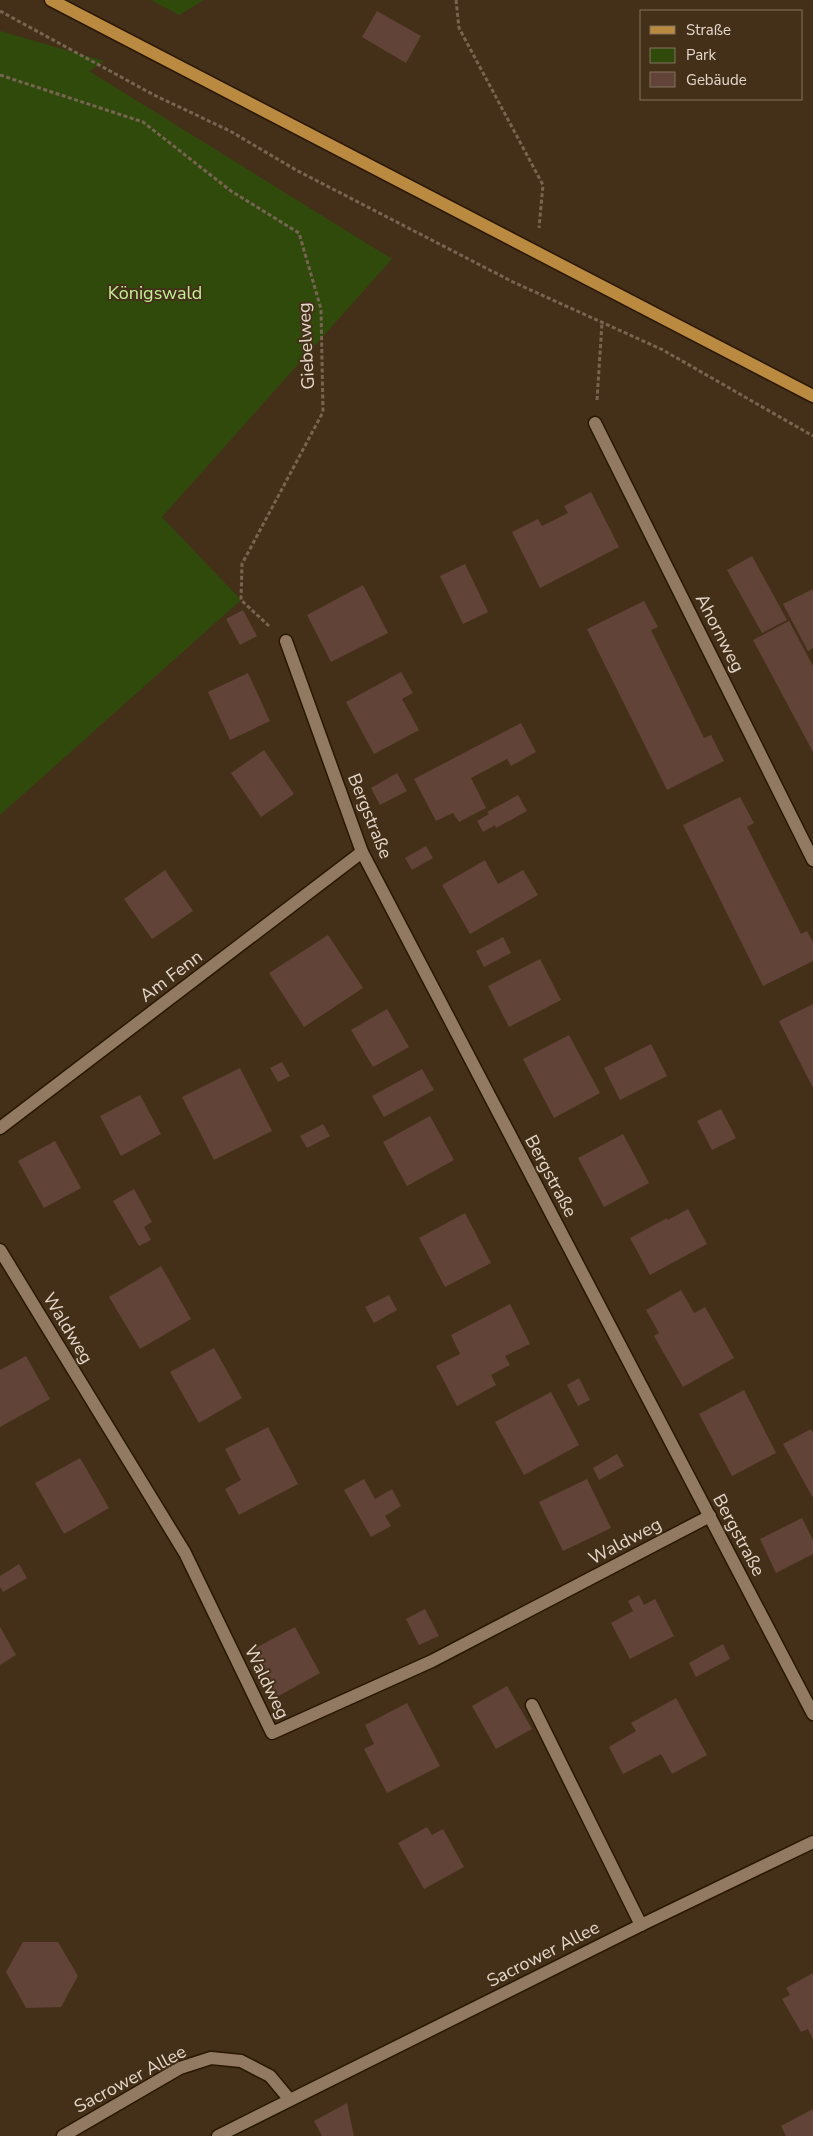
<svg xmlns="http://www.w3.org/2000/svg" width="813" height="2136" viewBox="0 0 813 2136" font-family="'Nunito Sans',sans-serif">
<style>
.green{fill:#304a0c}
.building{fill:#614337}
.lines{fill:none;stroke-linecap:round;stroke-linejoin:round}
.minor-casing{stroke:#2a1702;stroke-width:15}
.major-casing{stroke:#2a1702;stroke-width:15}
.path{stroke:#776552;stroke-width:3;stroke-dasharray:4 2.5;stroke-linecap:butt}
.minor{stroke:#917a61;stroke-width:12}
.major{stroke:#ba8a40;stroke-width:12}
.labels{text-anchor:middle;stroke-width:4;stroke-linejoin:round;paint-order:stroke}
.park-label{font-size:18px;fill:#c3f096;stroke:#443019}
.street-label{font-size:18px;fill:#e5d8cb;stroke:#443019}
</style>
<rect width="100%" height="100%" fill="#443019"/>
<g class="green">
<path d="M 151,0 L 204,0 L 179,15 Z"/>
<path d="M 0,31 L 104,61 L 89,71 L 392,259 L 162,517 L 241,600 L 0,815 Z"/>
</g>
<g class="building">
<path d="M 377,11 L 421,36 L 406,63 L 362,37 Z"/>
<path d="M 591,492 L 619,547 L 540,588 L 512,532 L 538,519 L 542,526 L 568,513 L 564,506 Z"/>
<path d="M 752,556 L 787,620 L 762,633 L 727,570 Z"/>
<path d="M 465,564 L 488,612 L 463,624 L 440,576 Z"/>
<path d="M 363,585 L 388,633 L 331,662 L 307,615 Z"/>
<path d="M 813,589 L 813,648 L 808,651 L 783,604 Z"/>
<path d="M 644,601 L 658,627 L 651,630 L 704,738 L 711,735 L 724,761 L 667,790 L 587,629 Z"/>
<path d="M 243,610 L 257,636 L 240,645 L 226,619 Z"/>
<path d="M 789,621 L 813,666 L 813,752 L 753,640 Z"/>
<path d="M 401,672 L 413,693 L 402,699 L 419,730 L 374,754 L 346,702 Z"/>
<path d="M 248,673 L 270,721 L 230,740 L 208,692 Z"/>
<path d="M 521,723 L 536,752 L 511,766 L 507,759 L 471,778 L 486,808 L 459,822 L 453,813 L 436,821 L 414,779 Z"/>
<path d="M 264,750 L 294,794 L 261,817 L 231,773 Z"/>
<path d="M 397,773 L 407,791 L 380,805 L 371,788 Z"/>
<path d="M 518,795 L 527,811 L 496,828 L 495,825 L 483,832 L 477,821 L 489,814 L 487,812 Z"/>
<path d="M 740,797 L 754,823 L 747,827 L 801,934 L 807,931 L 813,942 L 813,961 L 763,986 L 683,825 Z"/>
<path d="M 426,846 L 433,858 L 412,870 L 405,858 Z"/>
<path d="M 485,860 L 498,884 L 523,870 L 538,895 L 470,934 L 442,885 Z"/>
<path d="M 165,870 L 193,911 L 152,939 L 124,899 Z"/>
<path d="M 328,935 L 363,988 L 304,1027 L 269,973 Z"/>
<path d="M 503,937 L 511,953 L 484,967 L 476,951 Z"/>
<path d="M 540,959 L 561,1000 L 509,1027 L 488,986 Z"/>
<path d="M 813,1004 L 813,1088 L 779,1021 Z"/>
<path d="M 387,1009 L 409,1047 L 373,1067 L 351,1030 Z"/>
<path d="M 569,1035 L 600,1093 L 554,1118 L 523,1059 Z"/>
<path d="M 651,1044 L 667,1076 L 620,1100 L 604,1068 Z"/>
<path d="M 282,1062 L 290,1076 L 278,1082 L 270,1068 Z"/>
<path d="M 240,1068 L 272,1131 L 214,1160 L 182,1097 Z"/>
<path d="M 422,1069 L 434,1090 L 384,1117 L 372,1096 Z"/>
<path d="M 140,1095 L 161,1134 L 121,1156 L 100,1116 Z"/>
<path d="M 721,1109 L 736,1138 L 712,1150 L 697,1121 Z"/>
<path d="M 430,1116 L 454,1160 L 407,1186 L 383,1142 Z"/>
<path d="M 323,1124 L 330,1136 L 307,1148 L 300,1136 Z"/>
<path d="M 623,1134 L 649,1183 L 604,1207 L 578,1158 Z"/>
<path d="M 55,1141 L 81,1188 L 44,1208 L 18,1161 Z"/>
<path d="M 134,1189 L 152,1222 L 144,1227 L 151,1240 L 139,1246 L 113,1201 Z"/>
<path d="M 688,1209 L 707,1244 L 650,1275 L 630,1238 L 667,1218 L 668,1220 Z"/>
<path d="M 465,1213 L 491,1263 L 445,1287 L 419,1238 Z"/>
<path d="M 161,1266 L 191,1319 L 140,1349 L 109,1297 Z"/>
<path d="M 681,1290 L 694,1313 L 705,1307 L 734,1358 L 683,1387 L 654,1336 L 659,1333 L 646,1310 Z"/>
<path d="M 389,1295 L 397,1310 L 374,1323 L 365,1307 Z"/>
<path d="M 510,1304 L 530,1344 L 505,1356 L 510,1365 L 491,1375 L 496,1385 L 457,1406 L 436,1366 L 460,1354 L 451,1335 Z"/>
<path d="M 214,1348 L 242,1398 L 199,1423 L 170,1372 Z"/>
<path d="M 26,1356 L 50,1399 L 0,1427 L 0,1370 Z"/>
<path d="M 579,1378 L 590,1400 L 578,1406 L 567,1385 Z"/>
<path d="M 744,1390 L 776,1453 L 732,1476 L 699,1414 Z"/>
<path d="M 551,1392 L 579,1445 L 524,1475 L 495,1422 Z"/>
<path d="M 268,1427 L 298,1484 L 239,1515 L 225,1489 L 241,1480 L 225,1449 Z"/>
<path d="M 811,1429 L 813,1433 L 813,1498 L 783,1444 Z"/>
<path d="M 617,1454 L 624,1466 L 599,1480 L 593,1468 Z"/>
<path d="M 80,1458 L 109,1508 L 64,1534 L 35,1483 Z"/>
<path d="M 364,1479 L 375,1499 L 392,1489 L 401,1506 L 385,1516 L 391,1526 L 371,1537 L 344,1490 Z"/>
<path d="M 587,1479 L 611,1528 L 563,1551 L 539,1502 Z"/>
<path d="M 802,1518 L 813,1540 L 813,1554 L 776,1573 L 760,1539 Z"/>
<path d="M 19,1564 L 27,1578 L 3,1592 L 0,1587 L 0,1576 Z"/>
<path d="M 639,1595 L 644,1605 L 655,1599 L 674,1636 L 630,1659 L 611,1623 L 633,1611 L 628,1601 Z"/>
<path d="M 425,1609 L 439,1636 L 419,1645 L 406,1619 Z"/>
<path d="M 0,1627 L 16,1655 L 0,1665 Z"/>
<path d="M 295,1627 L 320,1673 L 275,1698 L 250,1651 Z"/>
<path d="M 723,1644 L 730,1659 L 696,1677 L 689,1663 Z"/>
<path d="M 507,1686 L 532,1729 L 496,1749 L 472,1706 Z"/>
<path d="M 676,1698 L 707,1755 L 672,1774 L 661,1754 L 623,1774 L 609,1747 L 636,1731 L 631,1723 Z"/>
<path d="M 407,1703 L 440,1766 L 387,1793 L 364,1749 L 374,1744 L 365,1725 Z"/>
<path d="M 427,1827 L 432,1835 L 443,1829 L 464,1867 L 424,1889 L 398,1843 Z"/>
<path d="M 23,1942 L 58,1942 L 78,1976 L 61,2007 L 26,2008 L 6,1972 Z"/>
<path d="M 813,1973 L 813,2039 L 808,2029 L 801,2032 L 782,1999 L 790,1995 L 786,1988 Z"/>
<path d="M 347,2103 L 354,2136 L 322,2136 L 314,2121 Z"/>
<path d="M 813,2109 L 813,2136 L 786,2136 L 781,2126 Z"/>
</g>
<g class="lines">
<g class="minor-casing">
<g id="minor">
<path d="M 595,423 L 813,860"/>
<path d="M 286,641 L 362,852 L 813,1714"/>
<path d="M 0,1128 L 362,852"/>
<path d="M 0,1250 L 185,1553 L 272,1733 L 432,1661 L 710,1516"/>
<path d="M 532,1705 L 641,1925"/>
<path d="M 63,2136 L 180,2068 L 211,2058 L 241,2061 L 270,2076 L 290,2100"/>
<path d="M 218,2136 L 641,1925 L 813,1842"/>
</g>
</g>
<g class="major-casing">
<path id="major" d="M 51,0 L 813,396"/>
</g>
<g class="path">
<path d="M 456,0 L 459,28 L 543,185 L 539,228"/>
<path d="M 0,11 L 154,95 L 230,131 L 296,170 L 513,282 L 663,350 L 813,436"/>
<path d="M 0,75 L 143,122 L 231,191 L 299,233 L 321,309 L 323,412 L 242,564 L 241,600 L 269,626"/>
<path d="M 597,400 L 602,323"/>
</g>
<use href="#minor" class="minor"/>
<use href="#major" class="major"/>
</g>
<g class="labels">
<g class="park-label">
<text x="155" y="299">Königswald</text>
</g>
<g class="street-label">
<text transform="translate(306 346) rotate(-93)" y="6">Giebelweg</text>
<text transform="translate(720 633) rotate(63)" y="6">Ahornweg</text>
<text transform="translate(370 816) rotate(68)" y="6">Bergstraße</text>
<text transform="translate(171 976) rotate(-37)" y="6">Am Fenn</text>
<text transform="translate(551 1176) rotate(62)" y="6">Bergstraße</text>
<text transform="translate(68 1328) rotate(59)" y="6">Waldweg</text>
<text transform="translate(739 1535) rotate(62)" y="6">Bergstraße</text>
<text transform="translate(625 1541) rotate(-28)" y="6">Waldweg</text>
<text transform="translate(267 1682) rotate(64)" y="6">Waldweg</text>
<text transform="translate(543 1954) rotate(-27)" y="6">Sacrower Allee</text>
<text transform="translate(130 2079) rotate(-28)" y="6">Sacrower Allee</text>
</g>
</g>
<rect x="640" y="10" width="162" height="90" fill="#443019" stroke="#847360"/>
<rect x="650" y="26" width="25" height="8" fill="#ba8a40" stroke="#847360"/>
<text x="686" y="35" font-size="15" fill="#e5d8cb">Straße</text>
<rect x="650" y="48" width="25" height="15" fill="#304a0c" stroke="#847360"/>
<text x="686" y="60" font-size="15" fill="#e5d8cb">Park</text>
<rect x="650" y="72" width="25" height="15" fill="#614337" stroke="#847360"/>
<text x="686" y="85" font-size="15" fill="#e5d8cb">Gebäude</text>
</svg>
